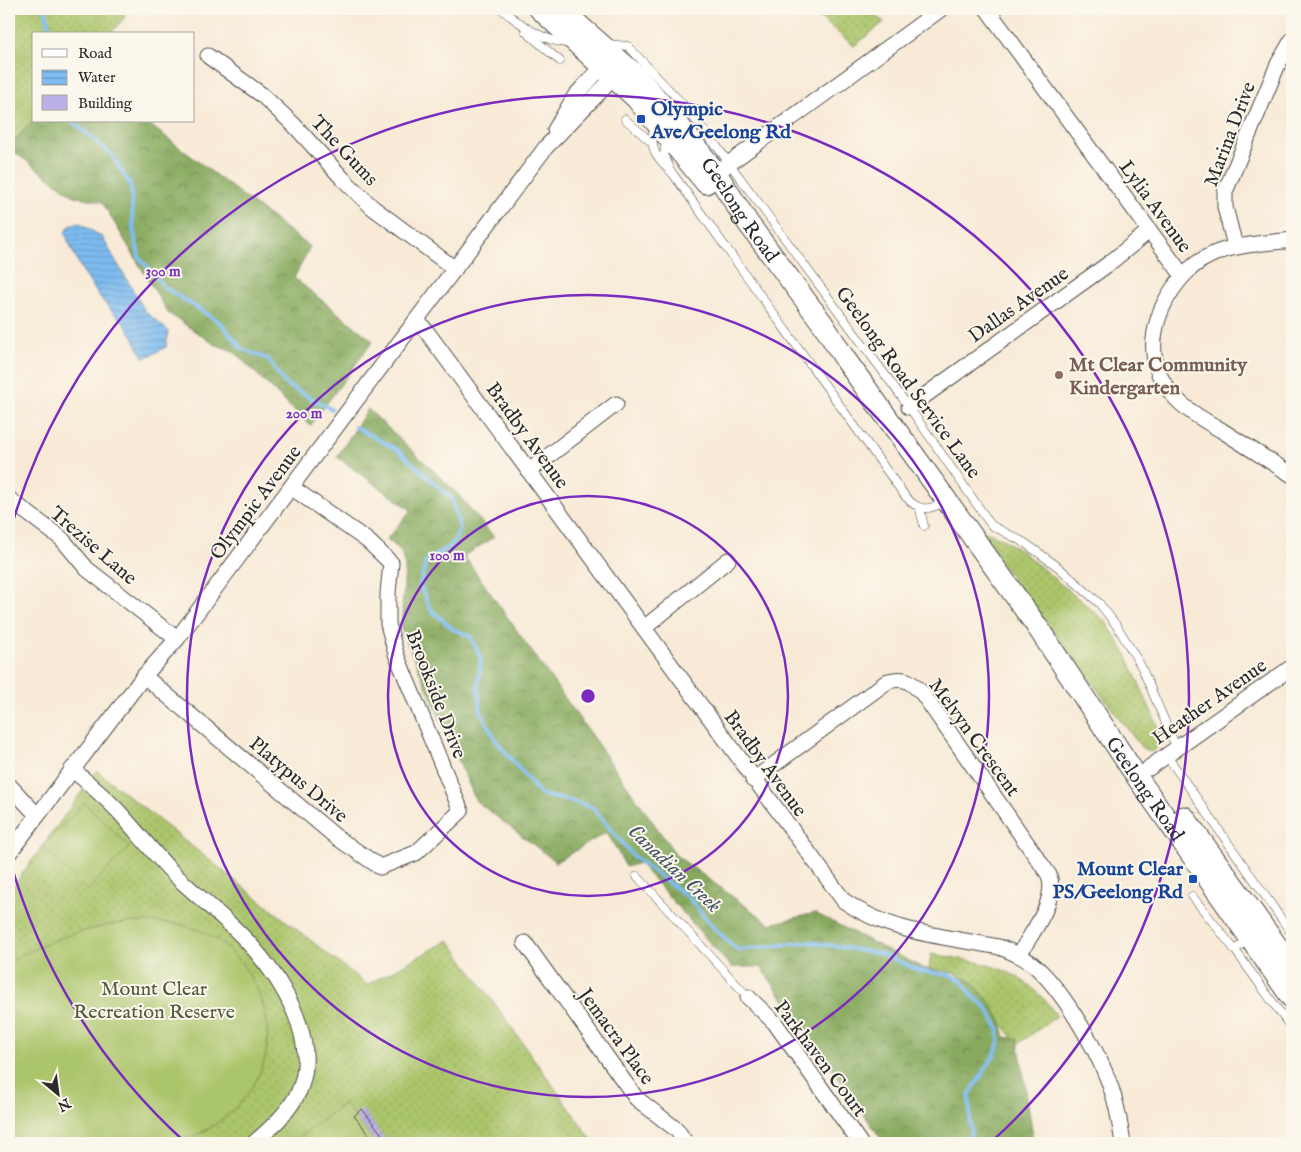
<svg xmlns="http://www.w3.org/2000/svg" width="1301" height="1152" viewBox="0 0 1301 1152" font-family="'IM FELL English',serif">
<style>
.grass{fill:url(#grass-dots);stroke:#6b784b}
.forest{fill:url(#forest-crowns);stroke:#5a6a45}
.pitch{fill:#abc56b;stroke:#6b784b}
.water{fill:url(#water-rules);stroke:#54748e}
.lines{fill:none;stroke-linecap:round;stroke-linejoin:round}
.stream{stroke:#7ebcf1;stroke-width:4}
.building{fill:url(#building-hatch)}
.service-casing{stroke:#4a4845;stroke-width:9}
.minor-casing{stroke:#4a4845;stroke-width:17}
.secondary-casing{stroke:#4a4845;stroke-width:23}
.service{stroke:#fff;stroke-width:8}
.minor{stroke:#fff;stroke-width:15}
.secondary{stroke:#fff;stroke-width:21}
.ring{fill:none;stroke:#7b2cbf;stroke-width:2.5}
.transit-dot{fill:#1a4fb4;stroke:#fbf7ec;stroke-width:2}
.education-dot{fill:#8d6e63;stroke:#fbf7ec;stroke-width:2}
.labels{text-anchor:middle;stroke-width:4;stroke-linejoin:round;paint-order:stroke}
.transit-label{font-size:20px;font-weight:bold;fill:#164399;stroke:#fbf7ec;text-anchor:start}
.street-label{font-size:20px;fill:#2b2b2b;stroke:#fbf7ec}
.education-label{font-size:20px;font-weight:bold;fill:#785e54;stroke:#fbf7ec;text-anchor:start}
.park-label{font-size:20px;fill:#51593e;stroke:#fbf7ec}
.water-label{font-size:21px;font-style:italic;fill:#445666;stroke:#fbf7ec}
.centre{fill:#7b2cbf;stroke:#fbf7ec;stroke-width:2.5}
.ring-label{font-size:15px;text-anchor:middle;font-weight:bold;fill:#7b2cbf;stroke:#fbf7ec;stroke-width:4;stroke-linejoin:round;paint-order:stroke}
</style>
<defs>
<pattern id="grass-dots" width="8" height="8" patternUnits="userSpaceOnUse" patternTransform="scale(1.25)"><rect width="8" height="8" fill="#abc56b"/><path d="M2 2h.1M6 6h.1" fill="none" stroke="#93a95d" stroke-width="1.8" stroke-linecap="round"/></pattern>
<pattern id="forest-crowns" width="20" height="18" patternUnits="userSpaceOnUse" patternTransform="scale(1.25)"><rect width="20" height="18" fill="#88aa5f"/><path d="M2 6a3 3 0 1 1 6 0M12 15a3 3 0 1 1 6 0" fill="none" stroke="#6f8b4f"/></pattern>
<pattern id="water-rules" width="6" height="5" patternUnits="userSpaceOnUse" patternTransform="scale(1.25)"><rect width="6" height="5" fill="#7ebcf1"/><path d="M0 2.5h6" fill="none" stroke="#6799c3"/></pattern>
<pattern id="building-hatch" width="6" height="6" patternUnits="userSpaceOnUse" patternTransform="scale(1.25)"><rect width="6" height="6" fill="#bbb1e7"/><path d="M-1 1l2-2M0 6l6-6M5 7l2-2" fill="none" stroke="#9890bb"/></pattern>
</defs>
<rect width="100%" height="100%" fill="#fbf7ec"/>
<filter id="ink" filterUnits="userSpaceOnUse"><feTurbulence type="fractalNoise" baseFrequency=".02" numOctaves="2"/><feDisplacementMap in="SourceGraphic" scale="10" xChannelSelector="R" yChannelSelector="G"/><feConvolveMatrix kernelMatrix="1 2 1 2 8 2 1 2 1" color-interpolation-filters="sRGB"/></filter>
<filter id="wash" filterUnits="userSpaceOnUse"><feTurbulence type="fractalNoise" baseFrequency=".0096" numOctaves="4" result="noise"/><feDisplacementMap in="SourceGraphic" scale="20" xChannelSelector="R" yChannelSelector="G"/><feGaussianBlur stdDeviation="1.12" result="paint"/><feColorMatrix in="noise" values="0 0 0 0 0 0 0 0 0 0 0 0 0 0 0 0 0 1.4 0 .05"/><feComposite in="paint" operator="in"/></filter>
<g filter="url(#wash)">
<rect width="100%" height="100%" fill="#f8ead7"/>
<g class="grass">
<path d="M 9,9 L 121,9 L 125,17 L 110,34 L 34,34 L 34,119 L 9,147 Z"/>
<path d="M 810,9 L 867,9 L 884,22 L 854,46 Z"/>
<path d="M 971,525 L 1003,539 L 1025,554 L 1106,622 L 1125,652 L 1156,722 L 1161,738 L 1156,749 L 1150,752 L 1142,748 Z"/>
<path d="M 97,771 L 367,985 L 449,940 L 594,1143 L 9,1143 L 9,892 Z"/>
<path d="M 931,954 C 986,963 1023,966 1057,1016 L 1018,1044 L 967,981 L 956,973 L 929,969 Z"/>
</g>
<g class="forest">
<path d="M 34,119 L 34,121 L 145,121 L 310,247 L 294,278 L 373,341 L 310,426 L 233,351 L 214,344 L 168,313 L 102,202 L 74,196 L 9,148 Z"/>
<path d="M 368,409 L 456,492 L 494,537 L 464,556 L 677,856 L 770,924 L 815,913 L 923,968 L 970,980 L 992,1005 L 1000,1019 L 1005,1037 L 1018,1039 L 1034,1143 L 884,1143 L 761,967 L 731,967 L 639,863 L 626,867 L 607,832 L 556,862 L 476,801 L 401,628 L 405,567 L 401,551 L 387,539 L 411,510 L 337,457 Z"/>
</g>
<g class="pitch">
<path d="M 85,803 L 130,847 L 87,891 L 42,846 Z"/>
<path d="M 133,922 C 157,922 185,922 207,934 C 251,958 280,1018 262,1067 C 251,1100 217,1129 184,1140 C 167,1146 146,1143 128,1143 C 90,1143 52,1143 14,1143 L 9,1140 L 9,962 C 49,939 87,927 133,922 Z"/>
<path d="M 344,1103 L 376,1143 L 293,1143 Z"/>
</g>
<path class="water" d="M 80,223 L 102,237 L 145,311 L 168,331 L 166,347 L 145,358 C 137,348 133,334 125,325 C 121,319 114,314 109,308 C 90,286 74,259 65,232 L 71,225 Z"/>
<g class="lines">
<g class="stream">
<path d="M 45,9 L 51,34"/>
<path d="M 72,121 L 111,154 L 131,186 L 133,228 L 139,257 L 164,287 L 221,323 L 242,349 L 268,359 L 285,384 L 331,409"/>
<path d="M 355,427 L 398,450 L 452,499 L 460,529 L 453,544 L 426,562 L 420,585 L 431,610 L 453,629 L 470,636 L 481,658 L 478,689 L 481,712 L 497,742 L 541,795 L 576,802 L 593,808 L 634,857 L 689,898 L 712,926 L 737,950 L 810,942 L 882,954 L 920,971 L 950,975 L 961,980 L 973,996 L 987,1008 L 998,1028 L 999,1042 L 995,1054 L 969,1095 L 971,1143"/>
</g>
</g>
<g id="blocks">
<path class="building" d="M 362,1109 L 388,1142 L 386,1143 L 376,1143 L 354,1116 Z"/>
</g>
</g>
<g filter="url(#ink)">
<use href="#blocks" fill-opacity="0" stroke="#4a4845" stroke-width="1"/>
<g class="lines">
<g class="service-casing">
<g id="service">
<path d="M 501,9 C 523,26 542,41 571,44"/>
<path d="M 526,32 L 560,61"/>
<path d="M 607,44 L 628,46 L 687,109 L 718,148 L 909,407 L 991,525 L 1025,543 L 1057,566 L 1099,603 L 1117,626 L 1141,666 L 1177,749"/>
<path d="M 625,119 L 651,142"/>
<path d="M 655,125 C 648,150 656,156 673,174 L 905,496 C 918,511 928,512 945,501"/>
<path d="M 666,139 L 664,156 L 669,166"/>
<path d="M 920,509 L 924,526"/>
<path d="M 1167,756 L 1292,934"/>
<path d="M 637,876 L 748,997"/>
<path d="M 1192,896 L 1235,950"/>
<path d="M 1248,939 L 1235,950 L 1292,1029"/>
</g>
</g>
<g class="minor-casing">
<g id="minor">
<path d="M 987,9 L 1183,276 C 1154,309 1140,358 1172,394 C 1185,410 1204,420 1221,430 C 1245,445 1268,460 1292,475"/>
<path d="M 208,56 L 262,95 L 294,125 L 343,179 L 372,207 L 455,269"/>
<path d="M 555,130 L 575,96 L 609,59"/>
<path d="M 716,173 L 941,9"/>
<path d="M 1235,246 L 1225,207 L 1225,192 L 1278,64 L 1292,40"/>
<path d="M 1183,276 C 1212,243 1253,245 1292,240"/>
<path d="M 417,320 L 427,332 L 844,901 C 892,934 944,936 999,947 C 1013,952 1026,958 1036,967 C 1065,993 1100,1054 1112,1091 C 1118,1108 1120,1126 1123,1143"/>
<path d="M 909,407 L 1107,265 L 1149,231"/>
<path d="M 529,471 L 616,404"/>
<path d="M 9,499 L 62,539 L 87,569 L 177,639"/>
<path d="M 644,628 L 728,560"/>
<path d="M 144,676 L 336,837 L 380,867 L 416,853 L 461,811 L 396,654 L 388,624 L 388,593 L 391,563 L 368,541 L 291,487"/>
<path d="M 1149,768 L 1292,667"/>
<path d="M 72,769 C 88,783 105,797 119,812 C 138,833 155,855 175,875 C 198,897 223,916 245,939 C 280,976 321,1039 299,1091 C 290,1111 270,1129 254,1143"/>
<path d="M 753,780 L 888,681 C 906,677 910,681 922,693 L 1049,875 C 1058,901 1031,933 1019,955"/>
<path d="M 9,785 L 36,814"/>
<path d="M 9,853 L 144,676 L 177,639 L 546,147 L 620,71"/>
<path d="M 525,943 L 636,1098 L 677,1130 L 686,1143"/>
<path d="M 748,997 L 775,1023 L 860,1143"/>
</g>
</g>
<g class="secondary-casing">
<g id="secondary">
<path d="M 540,9 L 636,98 L 706,183"/>
<path id="s1" d="M 560,9 L 637,76 L 669,113 L 716,173 L 748,223 L 823,324 L 845,359 L 1036,625 L 1137,777 L 1292,998"/>
<path d="M 1184,817 L 1292,967"/>
</g>
</g>
<use href="#service" class="service"/>
<use href="#minor" class="minor"/>
<use href="#secondary" class="secondary"/>
</g>
</g>
<g class="ring">
<circle cx="588" cy="696" r="200"/>
<circle cx="588" cy="696" r="401"/>
<path d="M186 1143A601 601 0 0 1 9 857M9 535A601 601 0 1 1 990 1143"/>
</g>
<g class="transit-dot">
<rect x="636" y="114" width="10" height="10" rx="2.5"/>
<rect x="1188" y="874" width="10" height="10" rx="2.5"/>
</g>
<circle class="education-dot" cx="1059" cy="375" r="5"/>
<g class="labels">
<g class="transit-label">
<text x="651" y="115">Olympic<tspan x="651" dy="23">Ave/Geelong Rd</tspan></text>
<text x="1183" y="875" text-anchor="end">Mount Clear<tspan x="1183" dy="23">PS/Geelong Rd</tspan></text>
</g>
<g class="street-label">
<text transform="translate(1229 134) rotate(-69)" y="7">Marina Drive</text>
<text transform="translate(345 150) rotate(47)" y="7">The Gums</text>
<text transform="translate(1156 206) rotate(54)" y="7">Lylia Avenue</text>
<text dy="7" stroke="none"><textPath href="#s1" startOffset="271">Geelong Road</textPath></text>
<text transform="translate(1018 304) rotate(-35)" y="7">Dallas Avenue</text>
<text transform="translate(909 382) rotate(54)" y="7">Geelong Road Service Lane</text>
<text transform="translate(528 435) rotate(54)" y="7">Bradby Avenue</text>
<text transform="translate(255 502) rotate(-53)" y="7">Olympic Avenue</text>
<text transform="translate(94 545) rotate(41)" y="7">Trezise Lane</text>
<text transform="translate(437 694) rotate(69)" y="7">Brookside Drive</text>
<text transform="translate(1209 701) rotate(-35)" y="7">Heather Avenue</text>
<text transform="translate(975 737) rotate(54)" y="7">Melvyn Crescent</text>
<text transform="translate(766 763) rotate(54)" y="7">Bradby Avenue</text>
<text transform="translate(299 779) rotate(40)" y="7">Platypus Drive</text>
<text dy="7" stroke="none"><textPath href="#s1" startOffset="978">Geelong Road</textPath></text>
<text transform="translate(617 1036) rotate(54)" y="7">Jemacra Place</text>
<text transform="translate(821 1058) rotate(53)" y="7">Parkhaven Court</text>
</g>
<g class="education-label">
<text x="1069" y="371">Mt Clear Community<tspan x="1069" dy="23">Kindergarten</tspan></text>
</g>
<g class="park-label">
<text x="154" y="995">Mount Clear<tspan x="154" dy="23">Recreation Reserve</tspan></text>
</g>
<g class="water-label">
<text transform="translate(675 868) rotate(43)" y="7">Canadian Creek</text>
</g>
</g>
<circle cx="588" cy="696" r="8" class="centre"/>
<g class="ring-label">
<text x="163" y="276">300 m</text>
<text x="304" y="418">200 m</text>
<text x="447" y="560">100 m</text>
</g>
<rect width="1301" height="1152" fill="none" stroke="#fbf7ec" stroke-width="30"/>
<rect x="32" y="32" width="162" height="90" fill="#fbf7ec" stroke="#a8a59f"/>
<rect x="42" y="49" width="25" height="8" fill="#ffffff" stroke="#a8a59f"/>
<text x="78" y="58" font-size="15" fill="#2b2b2b">Road</text>
<rect x="42" y="70" width="25" height="15" fill="url(#water-rules)" stroke="#a8a59f"/>
<text x="78" y="82" font-size="15" fill="#2b2b2b">Water</text>
<rect x="42" y="95" width="25" height="15" fill="#bbb1e7" stroke="#a8a59f"/>
<text x="78" y="108" font-size="15" fill="#2b2b2b">Building</text>
<g transform="translate(58 1094) rotate(151)" stroke="#fbf7ec" stroke-width="4" paint-order="stroke">
<path d="M0-4L9 19L0 12L-9 19Z" fill="#2b2b2b"/>
<text y="-8" font-size="14" font-weight="bold" text-anchor="middle" fill="#2b2b2b">N</text>
</g>
</svg>
